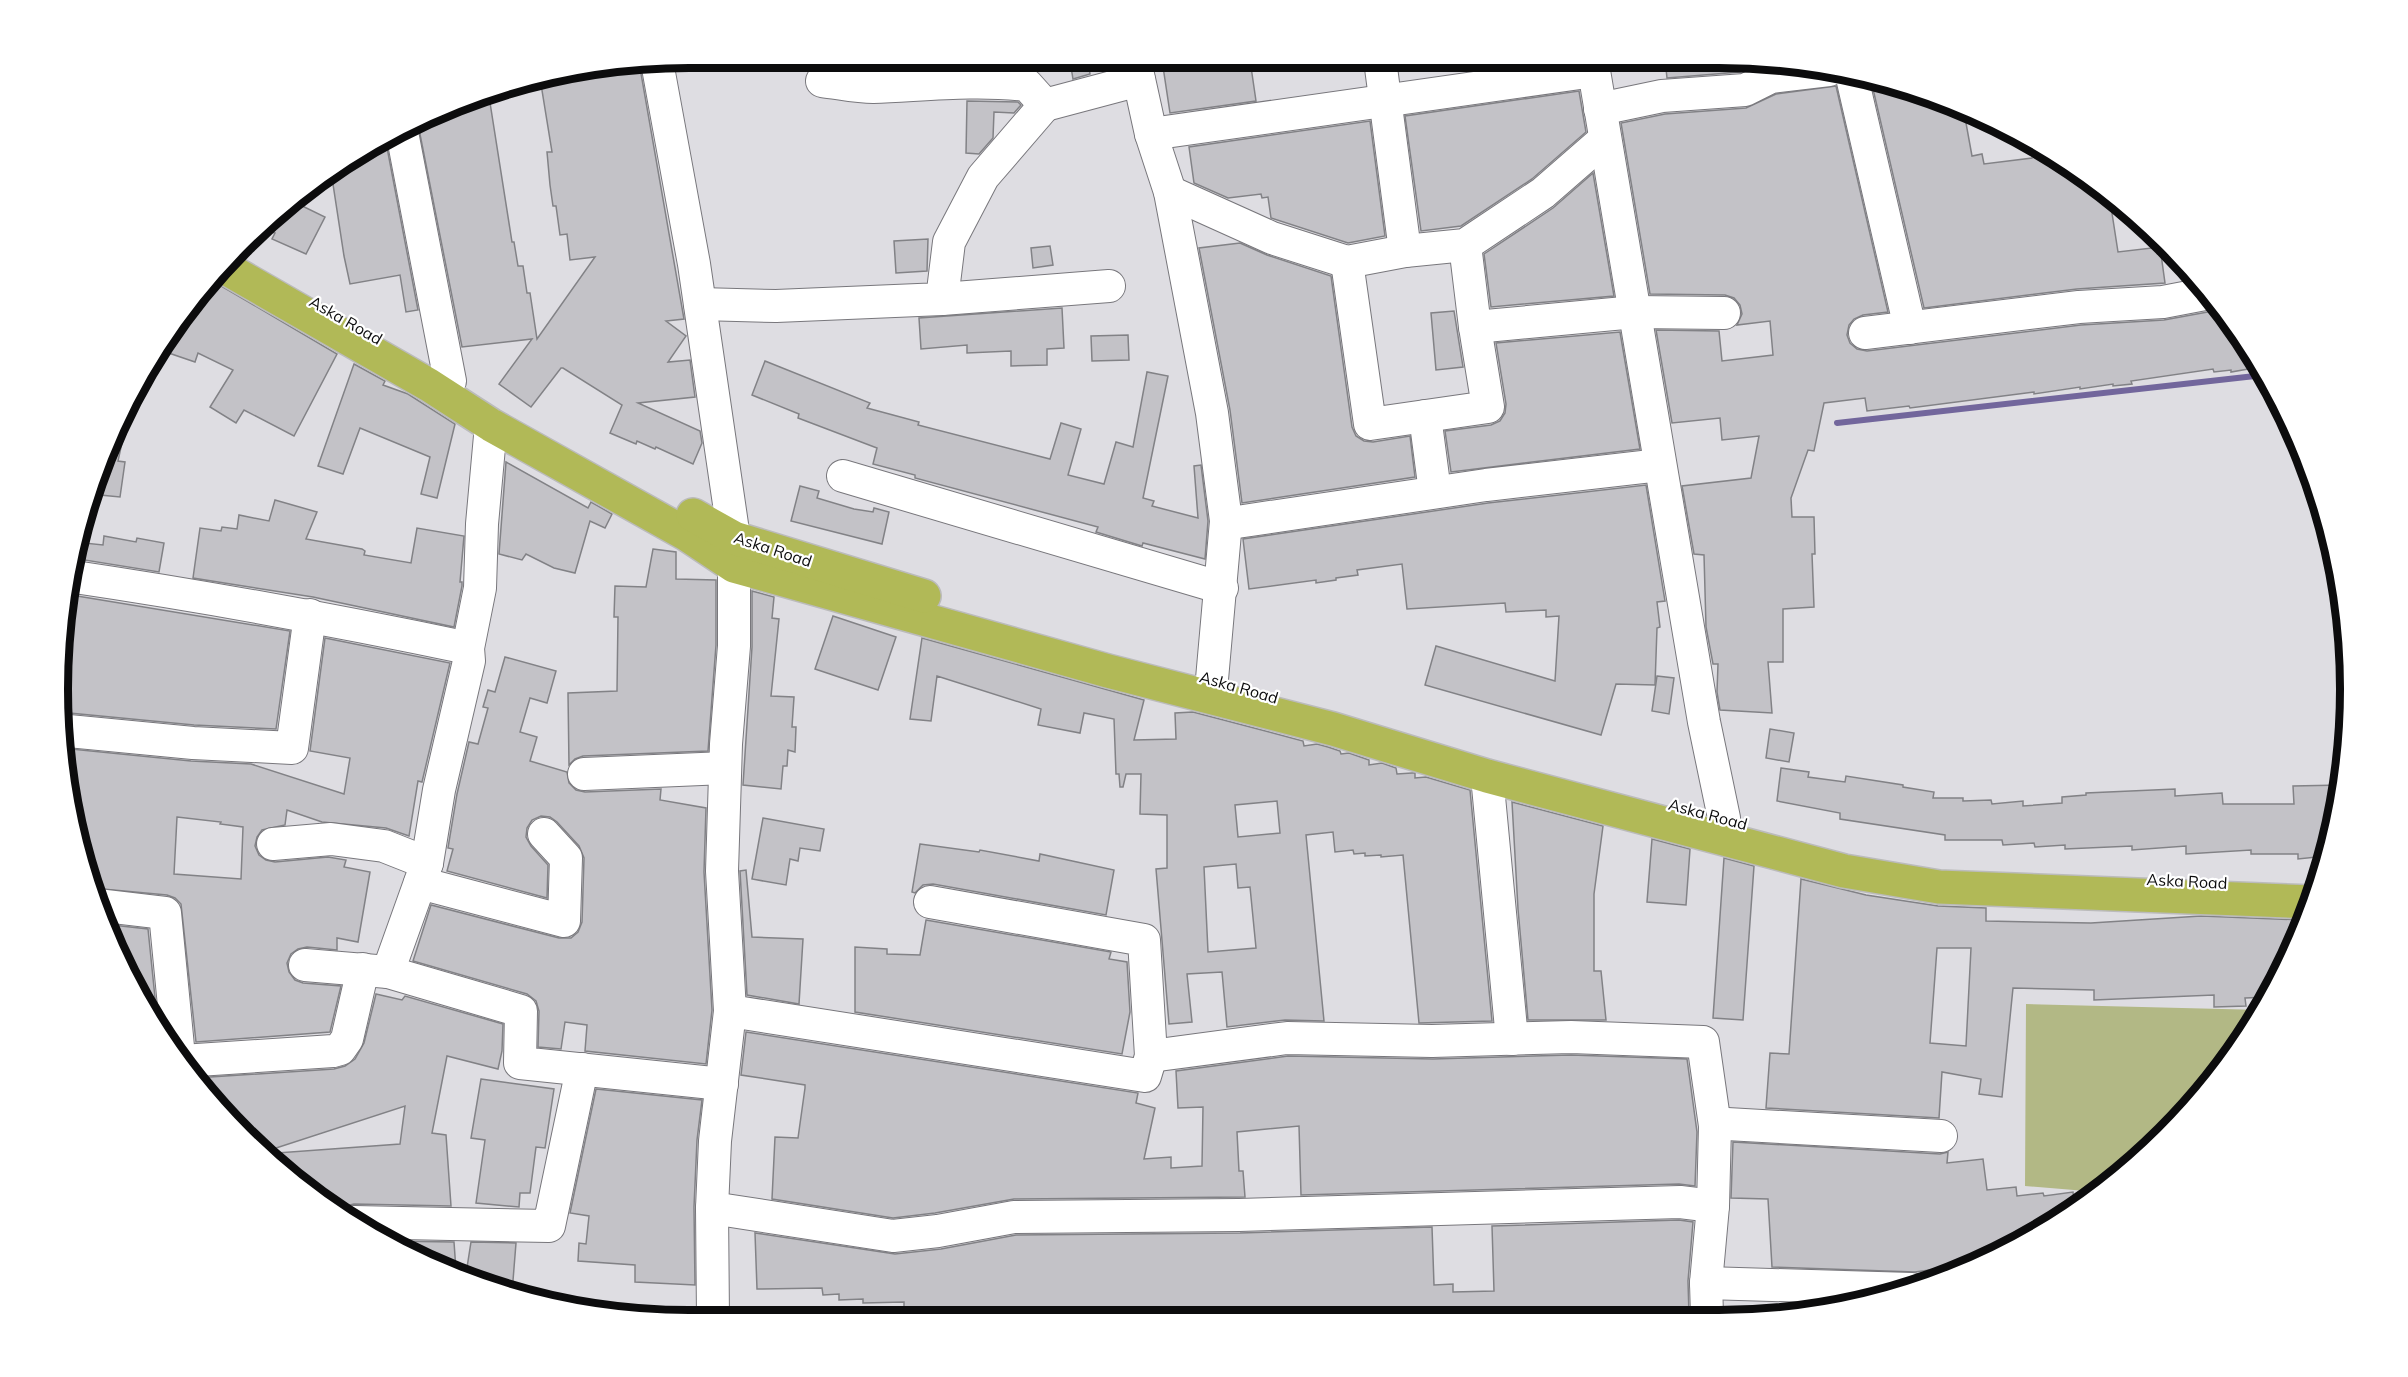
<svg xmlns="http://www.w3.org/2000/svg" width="2408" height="1377" viewBox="0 0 2408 1377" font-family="Mulish,sans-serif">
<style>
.green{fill:#b2b885}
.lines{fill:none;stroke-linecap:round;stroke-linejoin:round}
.stream{stroke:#72669c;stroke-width:6}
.building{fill:#c3c2c7;stroke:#828286;stroke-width:1.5;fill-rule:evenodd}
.minor-casing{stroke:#78777c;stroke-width:34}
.highway-casing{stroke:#bbb;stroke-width:36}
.minor{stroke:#fff;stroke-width:32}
.highway{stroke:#b1b957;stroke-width:33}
.labels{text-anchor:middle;stroke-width:4.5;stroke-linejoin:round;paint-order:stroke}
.street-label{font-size:16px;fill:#0c0c0d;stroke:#fff}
.rim{fill:none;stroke:#0c0c0d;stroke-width:8}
</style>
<rect width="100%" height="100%" fill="#dedde2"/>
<path class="green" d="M 2026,1004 L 2262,1010 L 2166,1135 L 2088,1199 L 2086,1191 L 2025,1186 Z"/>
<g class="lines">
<path class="stream" d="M 1837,423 L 2264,375"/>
</g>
<g class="building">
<path d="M 1761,58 L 1767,60 L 1740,72 L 1667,78 L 1665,59 Z"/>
<path d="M 1162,60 L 1250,60 L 1256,101 L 1170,113 Z"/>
<path d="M 1070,61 L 1088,61 L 1090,74 L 1073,79 Z"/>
<path d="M 606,62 L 639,62 L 684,319 L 666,321 L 686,336 L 668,362 L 690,360 L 695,397 L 638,403 L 700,431 L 702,443 L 693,464 L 656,447 L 655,449 L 637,441 L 636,444 L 610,433 L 622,405 L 563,368 L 561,368 L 531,407 L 499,384 L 532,339 L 462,347 L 417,119 L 488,90 L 512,242 L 514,242 L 518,266 L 523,266 L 527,293 L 530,293 L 537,339 L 595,257 L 570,260 L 567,234 L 560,235 L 556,206 L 553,206 L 550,185 L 547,152 L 552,152 L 540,78 Z"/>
<path d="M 1870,76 L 1883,79 L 1964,112 L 1972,156 L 1982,154 L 1984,164 L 2032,158 L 2036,142 L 2109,194 L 2118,252 L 2160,247 L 2165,283 L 2077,289 L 1924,308 Z"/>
<path d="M 1836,86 L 1888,312 L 1863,315 L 1854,319 L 1849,325 L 1847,335 L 1850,343 L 1857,349 L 1867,351 L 2081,325 L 2164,320 L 2213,311 L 2222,306 L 2260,367 L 2231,372 L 2231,370 L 2214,372 L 2213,369 L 2131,381 L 2132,384 L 2113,386 L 2113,384 L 2080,389 L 2080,387 L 2034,394 L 2034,392 L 1910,408 L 1909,406 L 1867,411 L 1865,398 L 1824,403 L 1814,451 L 1808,450 L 1791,498 L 1792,517 L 1814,517 L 1815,554 L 1812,554 L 1814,607 L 1783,609 L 1783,662 L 1768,662 L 1772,713 L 1720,710 L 1717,692 L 1718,664 L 1713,664 L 1706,627 L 1704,555 L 1694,554 L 1682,486 L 1751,478 L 1759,436 L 1722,440 L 1720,418 L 1672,423 L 1656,330 L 1719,331 L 1722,361 L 1773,355 L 1770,321 L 1737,325 L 1742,314 L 1740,305 L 1734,298 L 1725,295 L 1650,294 L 1621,123 L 1665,114 L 1746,108 L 1776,94 Z"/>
<path d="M 1579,91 L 1586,132 L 1532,179 L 1461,226 L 1421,231 L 1405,116 Z"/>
<path d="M 967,101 L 1018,102 L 1021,105 L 1014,113 L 994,112 L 993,138 L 979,154 L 966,153 Z"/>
<path d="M 1370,121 L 1385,236 L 1348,243 L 1271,218 L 1268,197 L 1262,198 L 1261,194 L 1228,198 L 1194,183 L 1189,147 Z"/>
<path d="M 385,137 L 418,310 L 406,312 L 400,275 L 350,284 L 344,256 L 331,171 Z"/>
<path d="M 1593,173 L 1614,296 L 1491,307 L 1484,254 L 1553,208 Z"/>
<path d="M 290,200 L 325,217 L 306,254 L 272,239 L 275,233 L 258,228 Z"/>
<path d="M 928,239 L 927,271 L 896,273 L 894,241 Z"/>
<path d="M 1240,243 L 1267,255 L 1331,276 L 1352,427 L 1356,436 L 1364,441 L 1373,442 L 1410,436 L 1415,477 L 1242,503 L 1230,410 L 1199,248 Z"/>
<path d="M 1050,246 L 1053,265 L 1033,268 L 1031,248 Z"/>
<path d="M 211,280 L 337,354 L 294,436 L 244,410 L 236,423 L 210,407 L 233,370 L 198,353 L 195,362 L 157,349 L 164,337 Z"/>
<path d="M 1062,308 L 1064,348 L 1047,349 L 1047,365 L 1011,366 L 1011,351 L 967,353 L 967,345 L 921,349 L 919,318 Z"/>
<path d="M 1454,311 L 1463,367 L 1436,370 L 1431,313 Z"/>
<path d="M 1620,332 L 1640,449 L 1451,472 L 1445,431 L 1491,425 L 1500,421 L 1505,413 L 1506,404 L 1496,343 Z"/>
<path d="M 1128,335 L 1129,360 L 1092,361 L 1091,336 Z"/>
<path d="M 765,361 L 870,403 L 867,408 L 919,422 L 918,425 L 1050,459 L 1061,423 L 1081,429 L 1068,475 L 1104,484 L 1116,442 L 1133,447 L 1147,372 L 1168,376 L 1143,498 L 1154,501 L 1152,506 L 1198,518 L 1194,466 L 1201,465 L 1208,521 L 1205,559 L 1143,543 L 1142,546 L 1096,532 L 1098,527 L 915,478 L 915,475 L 873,464 L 877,448 L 798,418 L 799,414 L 752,395 Z"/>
<path d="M 354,364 L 385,381 L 383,385 L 408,394 L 455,424 L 437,498 L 421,494 L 430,457 L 360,428 L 343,474 L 318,466 Z"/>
<path d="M 116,426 L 125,429 L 118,461 L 125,462 L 120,497 L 90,494 Z"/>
<path d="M 506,462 L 588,508 L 591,502 L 612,514 L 605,528 L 590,521 L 575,573 L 554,568 L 526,554 L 522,560 L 499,554 Z"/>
<path d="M 1646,485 L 1665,601 L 1657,602 L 1660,627 L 1657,628 L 1655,685 L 1616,684 L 1601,735 L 1425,685 L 1436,646 L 1555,681 L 1559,616 L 1546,617 L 1546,610 L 1506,612 L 1505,603 L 1407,609 L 1402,564 L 1357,570 L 1358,575 L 1336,578 L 1336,580 L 1316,583 L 1316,580 L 1249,589 L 1243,539 L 1488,503 Z"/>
<path d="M 800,486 L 819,491 L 817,498 L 854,509 L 873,512 L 874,508 L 889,512 L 882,544 L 791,521 Z"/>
<path d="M 275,500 L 317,512 L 306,539 L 362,549 L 365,551 L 364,555 L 411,563 L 417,528 L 464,536 L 460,582 L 462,582 L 462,586 L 454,627 L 313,597 L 193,578 L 200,528 L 221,531 L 222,527 L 237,529 L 239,515 L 269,521 Z"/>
<path d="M 104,536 L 136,542 L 137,538 L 164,543 L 159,572 L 72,558 L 75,542 L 103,545 Z"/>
<path d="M 653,549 L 676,552 L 676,579 L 716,580 L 716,645 L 708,751 L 583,756 L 575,759 L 569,765 L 568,693 L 617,691 L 618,617 L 614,617 L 615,586 L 646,587 Z"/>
<path d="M 752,591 L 774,597 L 772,618 L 779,619 L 771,696 L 794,697 L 792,727 L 796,727 L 795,752 L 788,750 L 787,766 L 783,766 L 781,789 L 743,785 L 752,647 Z"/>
<path d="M 65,594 L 290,631 L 276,729 L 194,725 L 59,712 L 62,606 Z"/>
<path d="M 833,616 L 896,637 L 878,690 L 815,669 Z"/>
<path d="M 325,638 L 450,663 L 422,782 L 418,781 L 409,836 L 386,828 L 322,822 L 287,810 L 285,825 L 262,830 L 257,837 L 255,846 L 259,855 L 266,860 L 275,862 L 328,857 L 346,860 L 344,867 L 370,872 L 358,942 L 337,938 L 337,950 L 307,947 L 298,949 L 291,954 L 287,963 L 289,972 L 295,980 L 303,983 L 341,986 L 330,1032 L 196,1042 L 181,904 L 175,898 L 167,895 L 92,888 L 69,812 L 61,748 L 191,761 L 251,764 L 344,794 L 350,758 L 310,751 ZM 177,817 L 221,822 L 220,824 L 243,827 L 241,879 L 174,874 Z"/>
<path d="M 922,638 L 1144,700 L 1134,740 L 1176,739 L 1175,713 L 1193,712 L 1303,741 L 1304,746 L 1317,744 L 1328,747 L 1340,751 L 1341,754 L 1349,753 L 1369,760 L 1369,765 L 1382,763 L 1396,768 L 1397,774 L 1412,773 L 1415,773 L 1415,778 L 1426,777 L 1470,790 L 1492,1021 L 1419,1023 L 1403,855 L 1381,857 L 1381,855 L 1365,856 L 1365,853 L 1354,854 L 1353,850 L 1335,852 L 1333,832 L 1306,835 L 1324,1021 L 1285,1020 L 1227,1027 L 1222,972 L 1187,974 L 1192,1022 L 1169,1024 L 1156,869 L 1167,868 L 1167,815 L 1140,814 L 1141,774 L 1126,774 L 1123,787 L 1120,787 L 1119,774 L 1116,774 L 1114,719 L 1084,713 L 1080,733 L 1038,725 L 1041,709 L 937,676 L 931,721 L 910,719 ZM 1277,801 L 1280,833 L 1238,837 L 1235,805 ZM 1236,864 L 1238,888 L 1250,887 L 1256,948 L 1208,952 L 1204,867 Z"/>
<path d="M 505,657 L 556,671 L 547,703 L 530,698 L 520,732 L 537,737 L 530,761 L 567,772 L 569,783 L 576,790 L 585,792 L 661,789 L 660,800 L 706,808 L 704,872 L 712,1010 L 706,1064 L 585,1051 L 587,1025 L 565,1022 L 561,1049 L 538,1047 L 539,1011 L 536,1001 L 527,994 L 413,961 L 431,905 L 559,938 L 571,938 L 578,932 L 582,922 L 584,858 L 579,846 L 557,822 L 550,817 L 541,816 L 532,820 L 527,828 L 526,837 L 531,846 L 548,865 L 547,898 L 447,871 L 453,849 L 448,848 L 457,794 L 469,742 L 478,744 L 488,708 L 483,707 L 488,690 L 495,692 Z"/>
<path d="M 1657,676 L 1674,678 L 1669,714 L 1652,711 Z"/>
<path d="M 1770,729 L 1794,733 L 1789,762 L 1766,758 Z"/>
<path d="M 1781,768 L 1809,772 L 1808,777 L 1845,782 L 1846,776 L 1903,785 L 1903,787 L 1934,792 L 1933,798 L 1963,798 L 1963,801 L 1991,800 L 1992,804 L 2023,801 L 2023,806 L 2062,803 L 2062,797 L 2086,795 L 2086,793 L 2175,789 L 2175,796 L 2222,793 L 2223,804 L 2294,804 L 2293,786 L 2342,785 L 2326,856 L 2298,859 L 2298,854 L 2251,854 L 2251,850 L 2186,854 L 2186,846 L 2132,850 L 2132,846 L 2065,849 L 2065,845 L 2035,847 L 2034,843 L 2003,845 L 2002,840 L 1945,840 L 1945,835 L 1840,819 L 1840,813 L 1777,801 Z"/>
<path d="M 1512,802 L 1603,826 L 1594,894 L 1594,971 L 1601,971 L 1606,1020 L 1528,1020 L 1518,909 Z"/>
<path d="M 763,818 L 824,829 L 820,851 L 800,848 L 798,861 L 790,859 L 786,885 L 752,879 Z"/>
<path d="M 1652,839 L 1690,849 L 1686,905 L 1647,902 Z"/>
<path d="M 920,844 L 979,852 L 980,850 L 1039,861 L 1040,854 L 1114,870 L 1106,915 L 933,884 L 923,885 L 915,893 L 912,892 Z"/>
<path d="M 1724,858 L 1754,866 L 1743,1020 L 1713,1018 Z"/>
<path d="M 746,870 L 752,937 L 803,939 L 799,1004 L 747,995 L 740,871 Z"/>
<path d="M 1801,879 L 1866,895 L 1938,906 L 1986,908 L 1986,921 L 2091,923 L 2201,916 L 2304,920 L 2270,997 L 2245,998 L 2246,1006 L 2214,1007 L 2214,995 L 2094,1000 L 2094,990 L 2013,988 L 2002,1097 L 1979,1094 L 1981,1079 L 1942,1072 L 1939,1118 L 1766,1108 L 1770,1053 L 1789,1054 ZM 1937,948 L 1971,948 L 1966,1046 L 1930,1043 Z"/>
<path d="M 926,920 L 1111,952 L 1109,959 L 1127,962 L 1130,1012 L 1122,1054 L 855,1012 L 855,947 L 887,949 L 887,954 L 920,955 Z"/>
<path d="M 103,924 L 148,929 L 158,1027 L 142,1005 Z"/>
<path d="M 376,994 L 402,1000 L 405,996 L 503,1024 L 502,1051 L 498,1069 L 447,1056 L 432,1133 L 446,1135 L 451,1206 L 354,1204 L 346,1206 L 340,1212 L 272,1164 L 213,1105 L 195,1078 L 334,1069 L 345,1066 L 355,1059 L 364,1043 ZM 405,1106 L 400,1144 L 277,1153 L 276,1148 Z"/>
<path d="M 746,1032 L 1138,1093 L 1136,1103 L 1155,1108 L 1144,1159 L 1171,1157 L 1171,1168 L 1202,1166 L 1203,1107 L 1178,1108 L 1176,1071 L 1288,1056 L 1433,1059 L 1571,1055 L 1687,1059 L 1697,1132 L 1695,1186 L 1679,1184 L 1301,1195 L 1299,1126 L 1237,1132 L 1239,1171 L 1243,1171 L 1245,1197 L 1014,1199 L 935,1213 L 893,1218 L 772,1199 L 775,1137 L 798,1138 L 805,1088 L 805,1085 L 741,1075 Z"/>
<path d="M 481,1079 L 554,1089 L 545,1148 L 536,1147 L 530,1193 L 520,1193 L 519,1207 L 476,1203 L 485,1140 L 471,1138 Z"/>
<path d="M 596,1089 L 702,1100 L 697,1140 L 694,1207 L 695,1285 L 635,1282 L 635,1265 L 578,1261 L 579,1243 L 586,1244 L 589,1216 L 570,1213 Z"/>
<path d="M 1733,1142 L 1940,1154 L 1948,1152 L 1947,1163 L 1983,1159 L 1987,1190 L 2016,1187 L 2017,1196 L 2043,1193 L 2044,1196 L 2073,1192 L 2075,1209 L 1966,1265 L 1915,1272 L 1772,1267 L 1768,1199 L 1731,1198 Z"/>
<path d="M 1679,1220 L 1693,1222 L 1688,1281 L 1689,1315 L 933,1318 L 934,1311 L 904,1312 L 904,1302 L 863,1303 L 863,1299 L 839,1300 L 839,1294 L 823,1295 L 822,1288 L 757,1289 L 755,1233 L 895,1254 L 941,1249 L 1016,1235 L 1240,1233 L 1432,1227 L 1434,1285 L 1453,1284 L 1453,1292 L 1494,1291 L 1492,1226 Z"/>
<path d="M 386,1241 L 454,1242 L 456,1270 L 439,1263 Z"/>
<path d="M 471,1242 L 516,1243 L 512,1293 L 466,1274 Z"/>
<path d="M 1799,1304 L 1843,1305 L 1800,1315 Z"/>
</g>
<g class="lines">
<g class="minor-casing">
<g id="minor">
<path d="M 1592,59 L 1704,722 L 1724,818 L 1725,839"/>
<path d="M 1380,60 L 1405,251"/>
<path d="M 1135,61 L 1151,134 L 1170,192 L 1212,413 L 1226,521 L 1212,679"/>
<path d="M 657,62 L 694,264 L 734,538 L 734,646 L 726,744 L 722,871 L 730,1011 L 715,1141 L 712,1208 L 713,1318"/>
<path d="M 1851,73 L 1910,328"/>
<path d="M 822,81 C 839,83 857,87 873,87 C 925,85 975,79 1027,85 L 1045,105 L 1139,80"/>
<path d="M 1600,109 L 1662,96 L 1745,90 L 1771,77 L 1829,70"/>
<path d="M 401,127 L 450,381"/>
<path d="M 1151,134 L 1594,71"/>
<path d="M 1170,192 L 1272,238 L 1347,262 L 1405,251 L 1465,245 L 1543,193 L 1605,139"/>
<path d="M 1347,262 L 1370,424 L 1488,407 L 1475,327 L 1465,245"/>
<path d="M 942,299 L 1109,286"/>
<path d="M 700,304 L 776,306 L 942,299 L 949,242 L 983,177 L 1045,105"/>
<path d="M 1475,327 L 1635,312 L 1724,313"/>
<path d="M 1865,333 L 2079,307 L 2163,302 L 2210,293"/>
<path d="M 1425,416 L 1435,492"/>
<path d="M 843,476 L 1222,588"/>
<path d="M 1226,521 L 1237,522 L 1486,485 L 1660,465"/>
<path d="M 68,576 C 203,596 335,620 468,648"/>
<path d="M 58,730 L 193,743 L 292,748 L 310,615"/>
<path d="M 584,774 L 725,768"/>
<path d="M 1487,776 L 1512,1039"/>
<path d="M 273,844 L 331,839 L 384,846 L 427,863"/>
<path d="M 420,883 L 564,921 L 566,858 L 544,834"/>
<path d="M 97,905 L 165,913 L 179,1057"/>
<path d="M 305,965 L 388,972 L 521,1011 L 520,1063 L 722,1084"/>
<path d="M 388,972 L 427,863 L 439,790 L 469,661 L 468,648 L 480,588 L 482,524 L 491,425"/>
<path d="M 730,1011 L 1145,1076 L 1151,1056 L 1144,940 L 930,902"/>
<path d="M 1151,1056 L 1287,1038 L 1432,1041 L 1571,1037 L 1703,1042 L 1715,1126 L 1713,1206 L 1706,1283 L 1707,1315"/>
<path d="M 182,1061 L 333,1051 L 340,1049 L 347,1039 L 363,969"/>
<path d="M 1715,1126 L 1727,1124 L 1941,1136"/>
<path d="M 712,1208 L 893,1236 L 938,1231 L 1014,1217 L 1239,1215 L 1680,1202 L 1713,1206"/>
<path d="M 354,1222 L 549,1226 L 582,1069"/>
<path d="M 1706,1283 L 1912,1289"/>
</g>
</g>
<g class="highway-casing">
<g id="highway">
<path d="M 222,266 L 429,385 L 491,425 L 686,534 L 734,566 L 1108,671 L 1333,729 L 1487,776 L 1844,871 L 1939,887 L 2313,902"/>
<path d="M 693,515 L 734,538 L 924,596"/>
</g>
</g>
<use href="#minor" class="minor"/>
<use href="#highway" class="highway"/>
</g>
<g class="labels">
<g class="street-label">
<text transform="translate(346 320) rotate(30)" y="6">Aska Road</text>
<text transform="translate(773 549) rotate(18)" y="6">Aska Road</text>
<text transform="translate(1239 687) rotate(16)" y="6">Aska Road</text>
<text transform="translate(1708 814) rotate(15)" y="6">Aska Road</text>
<text transform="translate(2187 881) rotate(3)" y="6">Aska Road</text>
</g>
</g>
<path d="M0 0H2408V1377H0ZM689 68H1719A621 621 0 0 1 2340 689V689A621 621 0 0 1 1719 1310H689A621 621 0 0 1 68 689V689A621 621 0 0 1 689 68Z" fill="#fff" fill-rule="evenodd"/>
<path class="rim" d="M689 68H1719A621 621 0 0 1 2340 689V689A621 621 0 0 1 1719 1310H689A621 621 0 0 1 68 689V689A621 621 0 0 1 689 68Z"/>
</svg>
